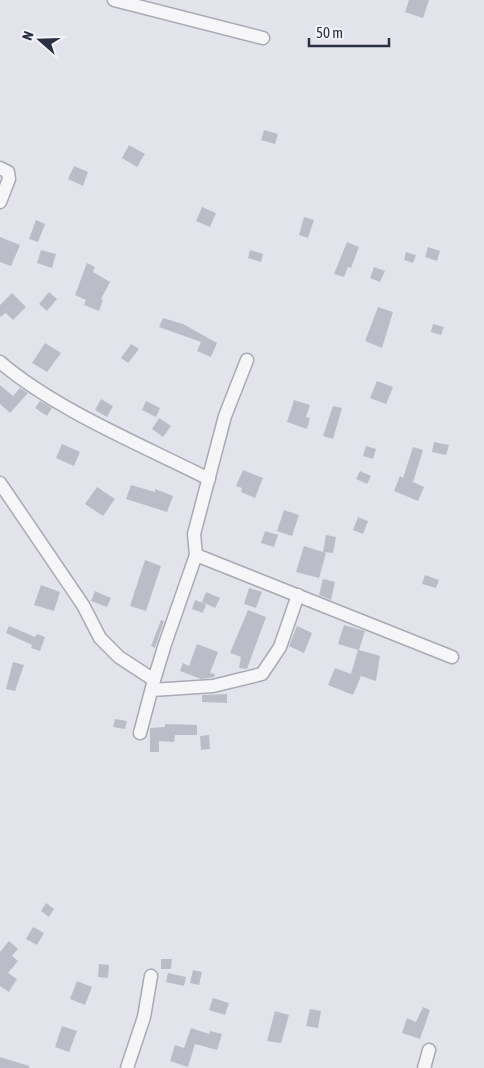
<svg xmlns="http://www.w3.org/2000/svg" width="484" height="1068" viewBox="0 0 484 1068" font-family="'Asap Condensed',sans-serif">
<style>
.building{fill:#babdc8}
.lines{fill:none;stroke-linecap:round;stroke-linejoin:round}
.minor-casing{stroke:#a8aab5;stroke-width:15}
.minor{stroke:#f6f6f9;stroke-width:12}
</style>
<rect width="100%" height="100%" fill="#e3e4eb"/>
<g class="building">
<path d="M 409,0 L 429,0 L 423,18 L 405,12 Z"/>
<path d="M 264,130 L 278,134 L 275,144 L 261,140 Z"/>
<path d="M 129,145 L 145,154 L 137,167 L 122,158 Z"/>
<path d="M 74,166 L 88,172 L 83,186 L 68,179 Z"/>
<path d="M 202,207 L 216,213 L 210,227 L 196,221 Z"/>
<path d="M 304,217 L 314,220 L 308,238 L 299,235 Z"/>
<path d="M 36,220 L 45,224 L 38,242 L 29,239 Z"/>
<path d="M 0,237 L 20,245 L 11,266 L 0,262 Z"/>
<path d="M 347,242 L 359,247 L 351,268 L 348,267 L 344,277 L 334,274 Z"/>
<path d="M 428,247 L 440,251 L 437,261 L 425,257 Z"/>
<path d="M 41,250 L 56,254 L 52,268 L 37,263 Z"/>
<path d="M 250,250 L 263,254 L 261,262 L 248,258 Z"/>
<path d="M 406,252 L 416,255 L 413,263 L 404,260 Z"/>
<path d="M 87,263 L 95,267 L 93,272 L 110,282 L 101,299 L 103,300 L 99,311 L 84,305 L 86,300 L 75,295 Z"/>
<path d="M 374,267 L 385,271 L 380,282 L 370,278 Z"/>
<path d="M 49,292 L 57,299 L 47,311 L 39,304 Z"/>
<path d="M 12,293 L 26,307 L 13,320 L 6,313 L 0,317 L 0,305 Z"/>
<path d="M 378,307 L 393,312 L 382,348 L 365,341 Z"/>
<path d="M 163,318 L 183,324 L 217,343 L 211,357 L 197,351 L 201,342 L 159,327 Z"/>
<path d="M 433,324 L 444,327 L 441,335 L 431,332 Z"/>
<path d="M 45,343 L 61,353 L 47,372 L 32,363 Z"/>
<path d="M 131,344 L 139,349 L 128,363 L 121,358 Z"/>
<path d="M 377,381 L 393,387 L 386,404 L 370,398 Z"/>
<path d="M 0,385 L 13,396 L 20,388 L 28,393 L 10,413 L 0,404 Z"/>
<path d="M 101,399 L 113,406 L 107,417 L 95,410 Z"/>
<path d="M 294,400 L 310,405 L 306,417 L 310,418 L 307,429 L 287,422 Z"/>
<path d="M 40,401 L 52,408 L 47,416 L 35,408 Z"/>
<path d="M 146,401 L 160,408 L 156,417 L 142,410 Z"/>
<path d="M 333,406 L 342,408 L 333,439 L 323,436 Z"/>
<path d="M 159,418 L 171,426 L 163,437 L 152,429 Z"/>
<path d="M 434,442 L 449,445 L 446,455 L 432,452 Z"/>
<path d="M 62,444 L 80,452 L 74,466 L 56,458 Z"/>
<path d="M 366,446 L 376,449 L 373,459 L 363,456 Z"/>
<path d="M 413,447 L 423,450 L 413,482 L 424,487 L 418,501 L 394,491 L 400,476 L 403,478 Z"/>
<path d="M 243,470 L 263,478 L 255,498 L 241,492 L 242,488 L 236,486 Z"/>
<path d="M 360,471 L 371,476 L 367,484 L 356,479 Z"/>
<path d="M 131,485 L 155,492 L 155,489 L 173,496 L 167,512 L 126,499 Z"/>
<path d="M 97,487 L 115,499 L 103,516 L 85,504 Z"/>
<path d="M 284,510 L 299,515 L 292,536 L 277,531 Z"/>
<path d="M 358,517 L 368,521 L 363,534 L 353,530 Z"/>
<path d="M 265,531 L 278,535 L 274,547 L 261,543 Z"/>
<path d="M 326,535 L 336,537 L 333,553 L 323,552 Z"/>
<path d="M 304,546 L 326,553 L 319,578 L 296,572 Z"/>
<path d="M 145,560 L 161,566 L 146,611 L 130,606 Z"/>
<path d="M 425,575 L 439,580 L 436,588 L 422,584 Z"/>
<path d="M 323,579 L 335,582 L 331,600 L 319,595 Z"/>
<path d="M 41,585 L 60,592 L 54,611 L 34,605 Z"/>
<path d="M 249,588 L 262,592 L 256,608 L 244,604 Z"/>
<path d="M 95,591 L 111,598 L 107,607 L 91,601 Z"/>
<path d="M 206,592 L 220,598 L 215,608 L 202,602 Z"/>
<path d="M 195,600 L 206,604 L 203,613 L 192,609 Z"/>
<path d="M 248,610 L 266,617 L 247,669 L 239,668 L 241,657 L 230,653 Z"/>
<path d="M 161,620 L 164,621 L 155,648 L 151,646 Z"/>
<path d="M 344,625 L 365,631 L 359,650 L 380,656 L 376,681 L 361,676 L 353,695 L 328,685 L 335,668 L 351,674 L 358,650 L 338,644 Z"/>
<path d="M 9,626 L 35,637 L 37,634 L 45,637 L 40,651 L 31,648 L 32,645 L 6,633 Z"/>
<path d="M 297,626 L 312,633 L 304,653 L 289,646 Z"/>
<path d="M 197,644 L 218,652 L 210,673 L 215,674 L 214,677 L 201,679 L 180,671 L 183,663 L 189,666 Z"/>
<path d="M 13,662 L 24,665 L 15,691 L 6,689 Z"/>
<path d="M 227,694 L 227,703 L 202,702 L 202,695 Z"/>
<path d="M 115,719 L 127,721 L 125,729 L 113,727 Z"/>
<path d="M 165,724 L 197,725 L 197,735 L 175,735 L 174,742 L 159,741 L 159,752 L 150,752 L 150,728 L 165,727 Z"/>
<path d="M 209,735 L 210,749 L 201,750 L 200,736 Z"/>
<path d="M 46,903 L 54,909 L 49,917 L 41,911 Z"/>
<path d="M 33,927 L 44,933 L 37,945 L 26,939 Z"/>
<path d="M 9,941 L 18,949 L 12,956 L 18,961 L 8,973 L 17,979 L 9,992 L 0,986 L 0,952 Z"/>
<path d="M 161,959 L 172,959 L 171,969 L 161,969 Z"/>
<path d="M 99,964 L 109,965 L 108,978 L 98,977 Z"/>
<path d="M 193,970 L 202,972 L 199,985 L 190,983 Z"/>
<path d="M 168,973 L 186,977 L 184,986 L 166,982 Z"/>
<path d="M 77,981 L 92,987 L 85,1005 L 70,999 Z"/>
<path d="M 213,998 L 229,1003 L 225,1015 L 209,1010 Z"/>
<path d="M 423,1007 L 430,1010 L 420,1039 L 402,1033 L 407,1018 L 416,1022 Z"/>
<path d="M 310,1009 L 321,1011 L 318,1028 L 306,1026 Z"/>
<path d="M 275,1011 L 289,1015 L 281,1043 L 267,1041 Z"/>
<path d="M 62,1026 L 77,1031 L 69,1052 L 55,1047 Z"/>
<path d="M 191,1028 L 209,1034 L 210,1031 L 222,1034 L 217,1050 L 195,1044 L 188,1067 L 170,1061 L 175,1045 L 184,1048 Z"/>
<path d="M 0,1057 L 29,1066 L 29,1068 L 0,1068 Z"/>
</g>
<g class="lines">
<g class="minor-casing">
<g id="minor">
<path d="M 114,0 L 263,38"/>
<path d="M 0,168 L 8,172 L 9,179 L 0,202"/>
<path d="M 0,362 C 56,410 142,445 209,479"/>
<path d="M 0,483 L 83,605 L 100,638 L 119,657 L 154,680 L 140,733"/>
<path d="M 196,555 L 452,657"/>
<path d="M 154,680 L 165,644 L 196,555 L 194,534 L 225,416 L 247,360"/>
<path d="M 152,690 L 213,686 L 262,674 L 280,647 L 298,595"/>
<path d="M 127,1068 L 144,1017 L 151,976"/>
<path d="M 424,1068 L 429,1050"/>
</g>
</g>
<use href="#minor" class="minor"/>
</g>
<g transform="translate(40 40) rotate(290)" stroke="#f2f4f8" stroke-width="4" paint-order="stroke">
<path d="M0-4L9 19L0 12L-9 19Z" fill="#2a2f43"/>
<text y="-8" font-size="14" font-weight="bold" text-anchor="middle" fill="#2a2f43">N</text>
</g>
<path d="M309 38v8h80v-8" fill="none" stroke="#2a2f43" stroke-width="2.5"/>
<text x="316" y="38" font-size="15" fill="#2a2f43" stroke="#f2f4f8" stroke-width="4" paint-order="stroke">50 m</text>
</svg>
